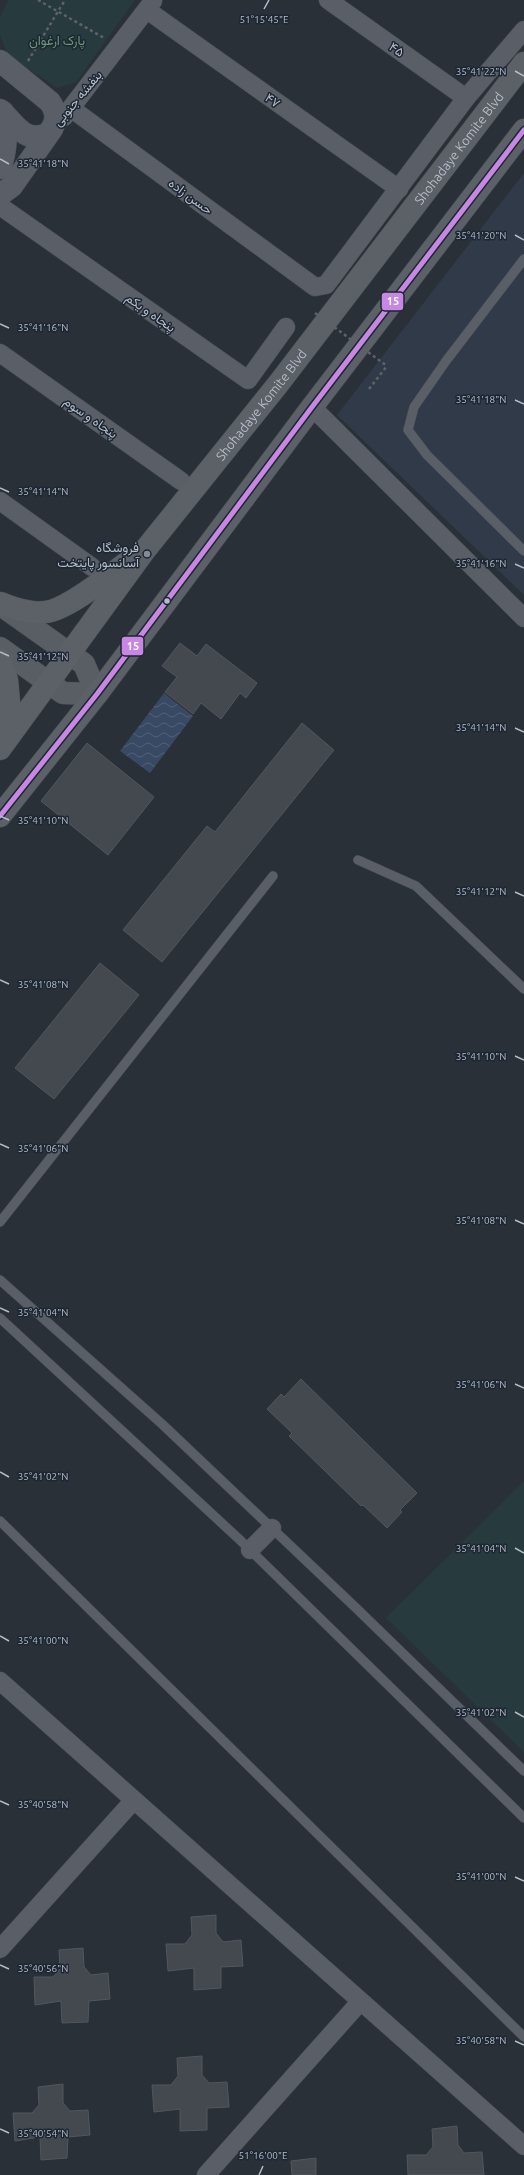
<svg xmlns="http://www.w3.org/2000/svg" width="524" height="2175" viewBox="0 0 524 2175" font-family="Ubuntu,Vazirmatn,sans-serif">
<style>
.airport{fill:#313a48}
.green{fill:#273a3e}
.water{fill:url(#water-waves)}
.building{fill:#444950;stroke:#52575f}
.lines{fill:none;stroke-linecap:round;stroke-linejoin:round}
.service-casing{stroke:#484c53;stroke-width:10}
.minor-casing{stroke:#484c53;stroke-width:19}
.tertiary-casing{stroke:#484c53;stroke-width:23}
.secondary-casing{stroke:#484c53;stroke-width:23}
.primary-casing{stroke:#484c55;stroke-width:23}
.path{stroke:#5d636a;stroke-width:2.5;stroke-dasharray:3 3;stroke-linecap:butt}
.service{stroke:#5a5e66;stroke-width:9}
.minor{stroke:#5a5e66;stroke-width:18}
.tertiary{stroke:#5a5e66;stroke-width:22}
.secondary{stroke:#595d64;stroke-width:22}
.primary{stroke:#5c6168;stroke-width:22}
.path-bridge{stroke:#5d636a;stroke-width:2.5;stroke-dasharray:3 3;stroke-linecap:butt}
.bus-1-casing{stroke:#1d2633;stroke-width:8}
.bus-1{stroke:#c787e3;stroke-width:5}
.ticks{fill:none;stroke:#b4bcc9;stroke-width:1.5}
.poi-dot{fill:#848b96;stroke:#1d2633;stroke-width:1.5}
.bus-dot{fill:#b4bcc9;stroke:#1d2633;stroke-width:1.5}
.labels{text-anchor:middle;stroke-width:3;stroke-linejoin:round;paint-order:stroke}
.park-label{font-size:13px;fill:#6b9a76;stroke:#1d2633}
.street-label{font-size:13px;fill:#b4bcc9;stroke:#1d2633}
.poi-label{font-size:13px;fill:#b4bcc9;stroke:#1d2633;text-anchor:end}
.ticks-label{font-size:10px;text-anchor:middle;fill:#b4bcc9;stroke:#1d2633;stroke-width:3;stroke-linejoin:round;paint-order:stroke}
.line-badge{stroke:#1d2633;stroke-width:1.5}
.badge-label{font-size:11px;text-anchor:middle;font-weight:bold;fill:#fff}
</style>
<defs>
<pattern id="water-waves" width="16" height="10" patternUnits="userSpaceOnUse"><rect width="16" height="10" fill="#384963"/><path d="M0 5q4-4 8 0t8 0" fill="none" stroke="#526178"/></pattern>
</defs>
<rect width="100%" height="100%" fill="#2a3038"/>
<path class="airport" d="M 524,173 L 524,595 L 337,415 Z"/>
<g class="green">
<path d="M 8,0 L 135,0 L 76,82 L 57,88 L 8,55 L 0,35 L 0,18 Z"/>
<path d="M 524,1481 L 524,1752 L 386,1618 Z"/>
</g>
<path class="water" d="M 164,693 L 193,716 L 150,773 L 120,751 Z"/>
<g class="building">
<path d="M 180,643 L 197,656 L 206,644 L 257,683 L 246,698 L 240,693 L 221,719 L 201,703 L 193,714 L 165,692 L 177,677 L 162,666 Z"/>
<path d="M 302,723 L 334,750 L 162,962 L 123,930 L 207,826 L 215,832 Z"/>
<path d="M 87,743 L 154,797 L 108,855 L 41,801 Z"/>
<path d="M 100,963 L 139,995 L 54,1099 L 15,1068 Z"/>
<path d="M 301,1379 L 417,1493 L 400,1510 L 402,1512 L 387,1528 L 363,1505 L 361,1506 L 289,1436 L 292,1433 L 267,1409 L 281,1394 L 284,1397 Z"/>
<path d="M 216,1915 L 216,1933 L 223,1942 L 241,1940 L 243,1966 L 221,1967 L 221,1988 L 194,1990 L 194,1968 L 168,1971 L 166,1944 L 185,1944 L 192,1935 L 191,1917 Z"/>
<path d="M 83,1948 L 84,1967 L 91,1975 L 108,1973 L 110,1999 L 89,2001 L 88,2022 L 62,2023 L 61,2001 L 35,2005 L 34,1977 L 53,1977 L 60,1969 L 59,1950 Z"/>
<path d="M 202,2056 L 202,2075 L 209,2083 L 227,2082 L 229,2107 L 207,2108 L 207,2130 L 180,2131 L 180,2109 L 154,2112 L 152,2085 L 171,2085 L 178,2076 L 177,2058 Z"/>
<path d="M 63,2084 L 63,2103 L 70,2111 L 88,2110 L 90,2135 L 68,2137 L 67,2158 L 41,2160 L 40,2137 L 15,2141 L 13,2113 L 32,2113 L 39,2105 L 38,2087 Z"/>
<path d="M 457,2126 L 458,2145 L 464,2153 L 482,2152 L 484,2175 L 408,2175 L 407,2155 L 426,2155 L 433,2147 L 432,2129 Z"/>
<path d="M 316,2158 L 316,2175 L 292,2175 L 291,2161 Z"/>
</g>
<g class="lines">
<g class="service-casing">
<g id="service">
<path d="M 524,259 L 446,361 L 414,407 L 408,430 L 427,455 L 524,551"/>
<path d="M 358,860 L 416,886 L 524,989"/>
<path d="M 0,1222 L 273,876"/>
<path d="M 0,1280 L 162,1424 L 355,1607 L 524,1771"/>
<path d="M 0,1318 L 240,1540 L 524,1818"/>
<path d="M 0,1521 L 524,2037"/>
</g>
</g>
<g class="minor-casing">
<g id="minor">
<path d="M 328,0 L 466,98"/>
<path d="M 147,10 L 399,189"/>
<path d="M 72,109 L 315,287 L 326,285 L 466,98 L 524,30"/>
<path d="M 64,117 L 153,1"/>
<path d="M 0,206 L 248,380 L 286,327"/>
<path d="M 0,353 L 181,481"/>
<path d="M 312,407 L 524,618"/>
<path d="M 0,501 L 92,567"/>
<path d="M 250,1550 L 272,1528"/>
<path d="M 0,1681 L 524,2146"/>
<path d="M 0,1949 L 134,1800"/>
<path d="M 206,2175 L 360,2002"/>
</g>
</g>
<g class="tertiary-casing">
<g id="tertiary">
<path d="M 0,61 L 50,102 C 58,114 57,124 47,134 C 24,144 15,123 0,110"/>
<path d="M 0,168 C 7,149 7,133 3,112"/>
<path d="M 0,195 L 12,186 L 52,129"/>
</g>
</g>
<g class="secondary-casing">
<path id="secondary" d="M 0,648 L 63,693 L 97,694 L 84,664 L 1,605"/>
</g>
<g class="primary-casing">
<g id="primary">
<path d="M 0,603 C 15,608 29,614 45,612 C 66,611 111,574 129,561"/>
<path d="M 0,659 L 7,680 L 10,712 L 2,737"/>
<path id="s1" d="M 0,749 L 145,550 L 279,383 L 524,63"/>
<path d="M 0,816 L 97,694 L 312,407 L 524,130"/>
</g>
</g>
<g class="path">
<path d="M 38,0 L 104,38"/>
<path d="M 28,61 L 65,0"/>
<path d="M 369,389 L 387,366"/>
</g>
<use href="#service" class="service"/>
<use href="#minor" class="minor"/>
<use href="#tertiary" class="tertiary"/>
<use href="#secondary" class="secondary"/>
<use href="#primary" class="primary"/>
<path class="path-bridge" d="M 315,313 L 387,366"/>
<g class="bus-1-casing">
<path id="bus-1" d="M 0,816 L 97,694 L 312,407 L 524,130"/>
</g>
<use href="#bus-1" class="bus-1"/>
</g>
<path class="ticks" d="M 264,9 L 269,0M 515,71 L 524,76M 0,159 L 9,164M 515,235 L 524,240M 0,324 L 9,328M 515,400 L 524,404M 0,488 L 9,492M 515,564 L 524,568M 0,652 L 9,656M 515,728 L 524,732M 0,816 L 9,820M 515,892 L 524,896M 0,980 L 9,984M 515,1056 L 524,1060M 0,1144 L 9,1148M 515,1220 L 524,1224M 0,1308 L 9,1312M 515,1384 L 524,1388M 0,1472 L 9,1477M 515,1548 L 524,1553M 0,1636 L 9,1641M 515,1712 L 524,1717M 0,1801 L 9,1805M 515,1877 L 524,1881M 0,1965 L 9,1969M 515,2041 L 524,2045M 0,2129 L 9,2133M 259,2175 L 263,2166"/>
<circle class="poi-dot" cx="147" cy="554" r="4"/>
<circle class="bus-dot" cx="167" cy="601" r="3.5"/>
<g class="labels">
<g class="park-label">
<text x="57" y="45">پارک ارغوان</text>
</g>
<g class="street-label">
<text transform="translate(397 49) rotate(35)" y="5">۴۵</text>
<text transform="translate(77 98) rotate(-50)" y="5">بنفشه جنوبی</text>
<text transform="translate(273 100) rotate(35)" y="5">۴۷</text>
<text dy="5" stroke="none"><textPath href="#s1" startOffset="756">Shohadaye Komite Blvd</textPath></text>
<text transform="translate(191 196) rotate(36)" y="5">حسن زاده</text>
<text transform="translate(151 312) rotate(35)" y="5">پنجاه و یکم</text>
<text dy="5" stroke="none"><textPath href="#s1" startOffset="432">Shohadaye Komite Blvd</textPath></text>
<text transform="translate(91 417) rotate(35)" y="5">پنجاه و سوم</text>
</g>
<g class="poi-label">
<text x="139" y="552">فروشگاه<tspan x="139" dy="15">آسانسور پایتخت</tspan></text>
</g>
</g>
<g class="ticks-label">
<text x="264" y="23">51°15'45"E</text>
<text x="481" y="75">35°41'22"N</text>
<text x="43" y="167">35°41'18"N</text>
<text x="481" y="239">35°41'20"N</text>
<text x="43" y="331">35°41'16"N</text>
<text x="481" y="403">35°41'18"N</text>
<text x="43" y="495">35°41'14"N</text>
<text x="481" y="567">35°41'16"N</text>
<text x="43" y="660">35°41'12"N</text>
<text x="481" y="731">35°41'14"N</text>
<text x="43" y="824">35°41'10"N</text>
<text x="481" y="895">35°41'12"N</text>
<text x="43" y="988">35°41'08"N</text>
<text x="481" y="1060">35°41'10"N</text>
<text x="43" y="1152">35°41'06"N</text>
<text x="481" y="1224">35°41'08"N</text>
<text x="43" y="1316">35°41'04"N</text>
<text x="481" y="1388">35°41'06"N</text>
<text x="43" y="1480">35°41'02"N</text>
<text x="481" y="1552">35°41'04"N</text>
<text x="43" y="1644">35°41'00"N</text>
<text x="481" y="1716">35°41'02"N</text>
<text x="43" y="1808">35°40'58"N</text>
<text x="481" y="1880">35°41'00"N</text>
<text x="43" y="1972">35°40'56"N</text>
<text x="481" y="2044">35°40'58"N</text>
<text x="43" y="2137">35°40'54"N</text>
<text x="263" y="2159">51°16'00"E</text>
</g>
<g class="line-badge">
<rect x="381" y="292" width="23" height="19" rx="4" fill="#c787e3"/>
<rect x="121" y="636" width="23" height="20" rx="4" fill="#c787e3"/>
</g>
<g class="badge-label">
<text x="393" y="305">15</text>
<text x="133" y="650">15</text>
</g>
</svg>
